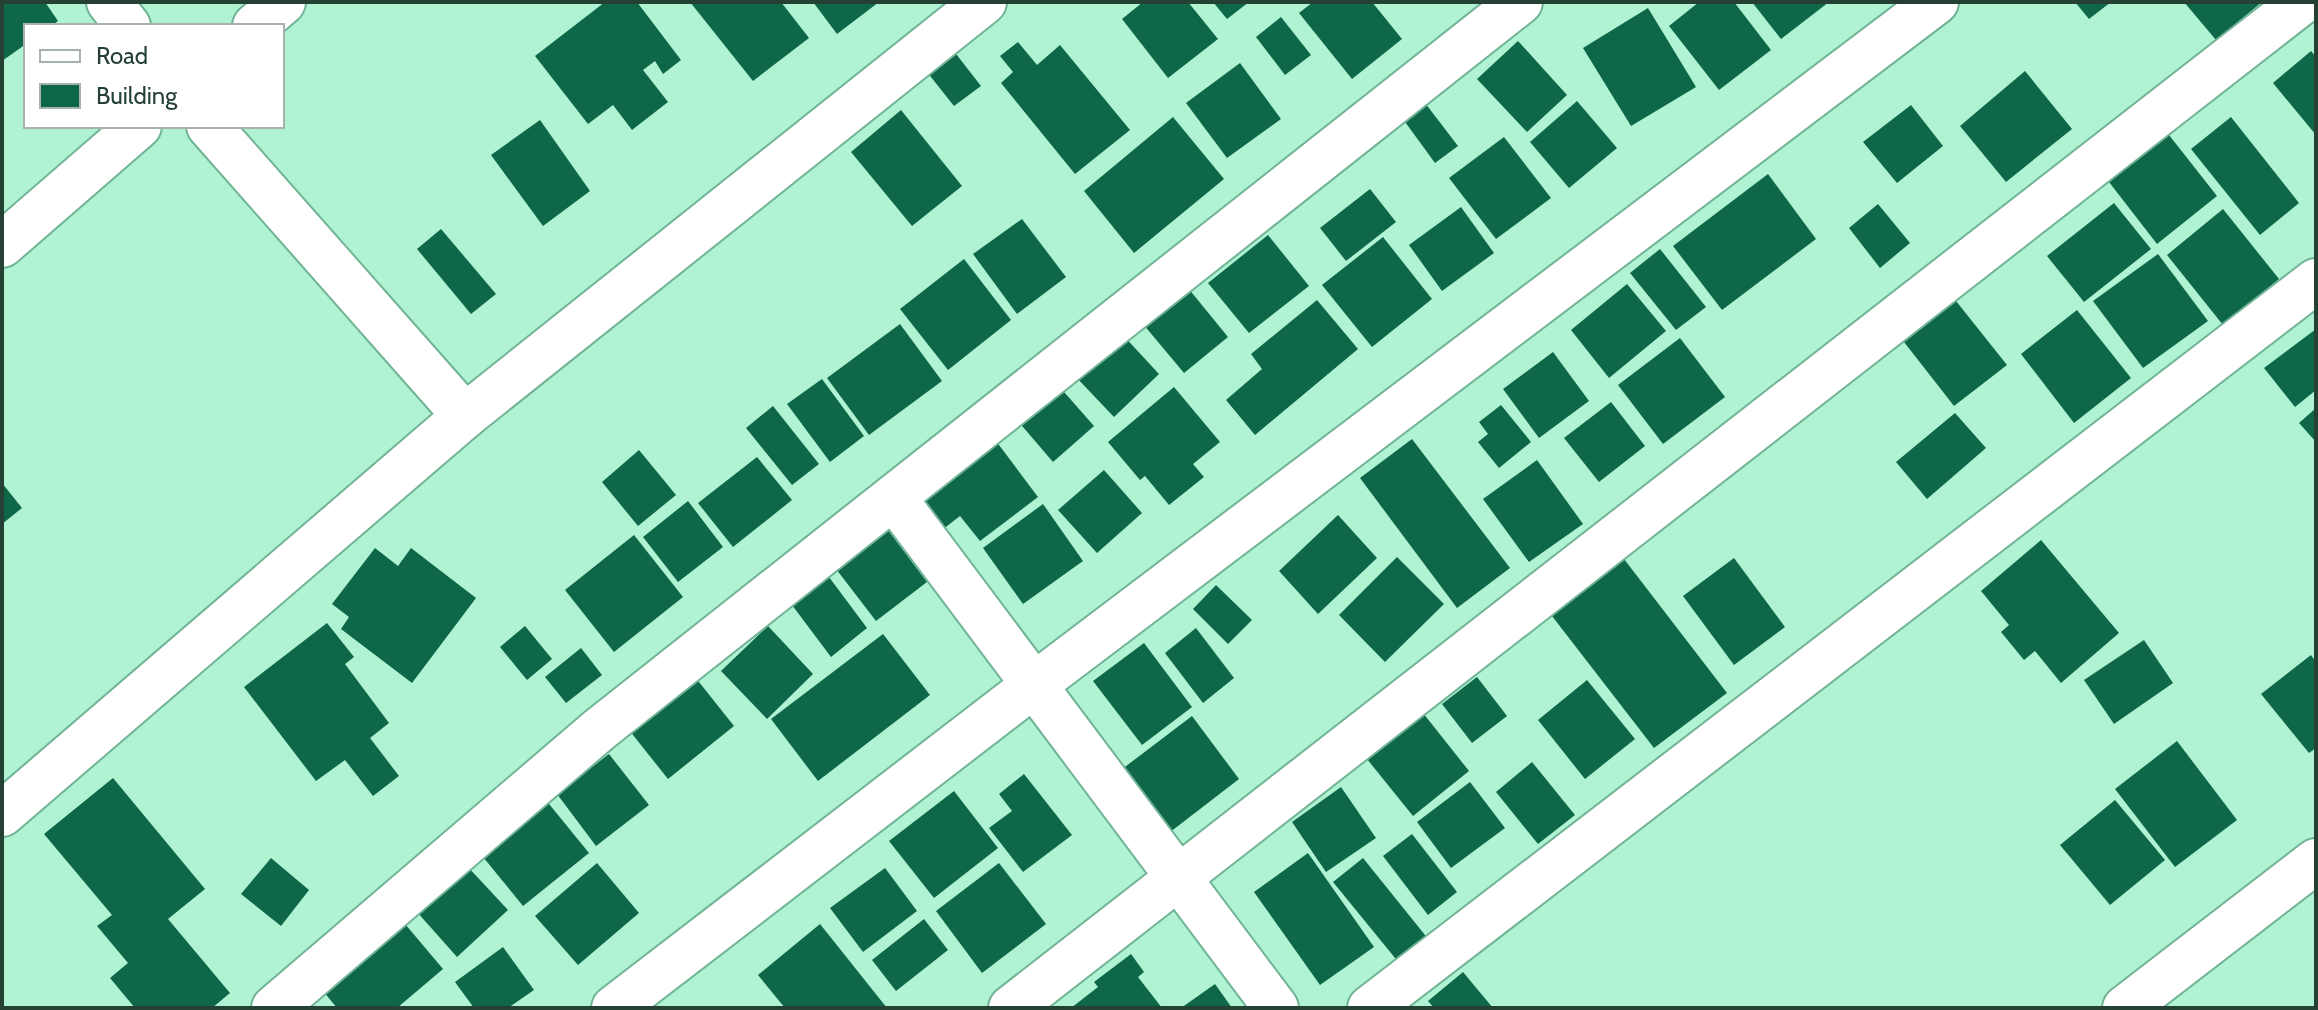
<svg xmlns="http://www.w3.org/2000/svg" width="2318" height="1010" viewBox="0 0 2318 1010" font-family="Cabin,sans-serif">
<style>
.building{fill:#0e6748}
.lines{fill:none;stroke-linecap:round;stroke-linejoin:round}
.street-casing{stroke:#71b395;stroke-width:48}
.street{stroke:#fff;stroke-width:44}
</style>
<rect width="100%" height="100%" fill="#aff3d2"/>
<g class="building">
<path d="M 2,2 L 45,2 L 58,21 L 51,26 L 26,26 L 26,44 L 2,61 Z"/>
<path d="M 605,2 L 637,2 L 681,60 L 663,74 L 655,61 L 643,70 L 668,102 L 632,130 L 613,105 L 588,124 L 535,56 Z"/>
<path d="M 690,2 L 781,2 L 809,38 L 753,81 Z"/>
<path d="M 813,2 L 879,2 L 837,34 Z"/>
<path d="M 1143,2 L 1188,2 L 1218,39 L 1168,78 L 1122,19 Z"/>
<path d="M 1213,2 L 1249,2 L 1227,19 Z"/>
<path d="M 1313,2 L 1372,2 L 1402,39 L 1352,79 L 1299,13 Z"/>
<path d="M 1699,2 L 1734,2 L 1771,50 L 1719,90 L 1669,26 Z"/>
<path d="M 1752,2 L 1829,2 L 1781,39 Z"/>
<path d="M 2075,2 L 2111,2 L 2089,19 Z"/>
<path d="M 2184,2 L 2262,2 L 2216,40 Z"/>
<path d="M 1648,8 L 1696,87 L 1631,126 L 1583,48 Z"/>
<path d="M 1281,17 L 1311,55 L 1285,75 L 1256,37 Z"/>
<path d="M 1518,41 L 1567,95 L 1527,132 L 1477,79 Z"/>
<path d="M 1018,42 L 1037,65 L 1060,45 L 1130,130 L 1075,174 L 1001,83 L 1013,72 L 1000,56 Z"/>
<path d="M 953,50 L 981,86 L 954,106 L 927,72 Z"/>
<path d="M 2311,51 L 2316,57 L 2316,135 L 2273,83 Z"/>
<path d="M 1240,63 L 1281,119 L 1227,158 L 1186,103 Z"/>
<path d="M 2025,71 L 2072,129 L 2006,182 L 1960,126 Z"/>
<path d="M 1422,99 L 1458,146 L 1435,163 L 1400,115 Z"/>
<path d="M 1577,101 L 1617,148 L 1569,188 L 1530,142 Z"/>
<path d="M 1911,105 L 1943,146 L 1897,183 L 1863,142 Z"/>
<path d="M 901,110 L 962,186 L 912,226 L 851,152 Z"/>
<path d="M 1173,117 L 1224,179 L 1134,253 L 1084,191 Z"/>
<path d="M 2231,117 L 2299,203 L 2260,235 L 2191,149 Z"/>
<path d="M 540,120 L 590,191 L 543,226 L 491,155 Z"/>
<path d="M 2169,135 L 2217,196 L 2157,244 L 2109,182 Z"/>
<path d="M 1504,137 L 1551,198 L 1496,239 L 1449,178 Z"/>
<path d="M 1768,174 L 1816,239 L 1722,310 L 1673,246 Z"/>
<path d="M 1370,189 L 1396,222 L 1346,261 L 1320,228 Z"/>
<path d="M 2114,203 L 2151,249 L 2084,302 L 2047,256 Z"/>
<path d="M 1878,204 L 1910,243 L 1880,268 L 1849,228 Z"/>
<path d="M 1461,207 L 1494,253 L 1442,291 L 1409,245 Z"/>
<path d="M 2223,209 L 2279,279 L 2223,325 L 2167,255 Z"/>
<path d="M 1022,219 L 1066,277 L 1017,314 L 973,254 Z"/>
<path d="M 441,229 L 496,294 L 471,314 L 417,249 Z"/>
<path d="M 1268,235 L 1309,286 L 1249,333 L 1208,283 Z"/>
<path d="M 1383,237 L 1432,299 L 1372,347 L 1322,285 Z"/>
<path d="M 1660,249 L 1706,307 L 1676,330 L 1630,273 Z"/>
<path d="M 2158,254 L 2208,321 L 2143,368 L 2093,301 Z"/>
<path d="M 964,259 L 1011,320 L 948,370 L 900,309 Z"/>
<path d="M 1627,284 L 1666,331 L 1609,378 L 1571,330 Z"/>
<path d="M 1188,288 L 1228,337 L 1184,373 L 1143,324 Z"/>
<path d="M 1317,300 L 1358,349 L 1255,435 L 1226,400 L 1262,369 L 1251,354 Z"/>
<path d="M 1956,301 L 2007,365 L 1954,406 L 1904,342 Z"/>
<path d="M 2077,310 L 2131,378 L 2074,423 L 2021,354 Z"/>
<path d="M 900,324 L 942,381 L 869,435 L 827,378 Z"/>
<path d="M 2316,329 L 2316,390 L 2295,407 L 2264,368 Z"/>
<path d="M 1121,333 L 1159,374 L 1114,417 L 1075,376 Z"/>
<path d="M 1680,338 L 1725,397 L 1663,444 L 1618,385 Z"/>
<path d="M 1553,352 L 1589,401 L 1539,438 L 1503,389 Z"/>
<path d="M 822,379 L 864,436 L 830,462 L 787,404 Z"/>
<path d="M 1057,384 L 1094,426 L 1053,462 L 1017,420 Z"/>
<path d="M 1174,387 L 1220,442 L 1193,464 L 1204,477 L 1169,505 L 1145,476 L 1140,480 L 1108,442 Z"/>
<path d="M 1611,402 L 1645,446 L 1599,482 L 1564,438 Z"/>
<path d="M 1501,405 L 1531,442 L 1499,468 L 1478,442 L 1488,434 L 1479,422 Z"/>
<path d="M 773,406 L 819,464 L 792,485 L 746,428 Z"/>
<path d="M 2316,408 L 2316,442 L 2299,423 Z"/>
<path d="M 1955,413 L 1986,448 L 1927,499 L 1896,462 Z"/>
<path d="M 990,433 L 1038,497 L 980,541 L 960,516 L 938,533 L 909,494 Z"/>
<path d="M 1412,439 L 1510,568 L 1457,608 L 1360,478 Z"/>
<path d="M 639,450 L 676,495 L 638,526 L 602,482 Z"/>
<path d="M 757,457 L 792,500 L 733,547 L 698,503 Z"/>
<path d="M 1537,460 L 1583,524 L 1529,562 L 1483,499 Z"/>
<path d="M 1104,470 L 1142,513 L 1097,553 L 1058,510 Z"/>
<path d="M 2,483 L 22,508 L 2,524 Z"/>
<path d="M 688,501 L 723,547 L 678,582 L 643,537 Z"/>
<path d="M 1043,504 L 1083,561 L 1023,604 L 983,548 Z"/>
<path d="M 1338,515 L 1377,558 L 1318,614 L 1279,571 Z"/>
<path d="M 885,526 L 927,582 L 876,621 L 833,565 Z"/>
<path d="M 634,535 L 683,597 L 614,652 L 565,590 Z"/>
<path d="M 2041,540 L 2119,633 L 2061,683 L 2035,651 L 2024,660 L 2001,632 L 2009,625 L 1981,591 Z"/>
<path d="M 375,548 L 398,566 L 411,548 L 476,598 L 412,683 L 341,629 L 349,617 L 332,604 Z"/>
<path d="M 1397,557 L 1444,604 L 1385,662 L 1339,615 Z"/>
<path d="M 1734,558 L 1785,627 L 1734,665 L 1683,596 Z"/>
<path d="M 1624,559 L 1727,693 L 1654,748 L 1552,616 Z"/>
<path d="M 826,573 L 867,628 L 831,657 L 789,601 Z"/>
<path d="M 1216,585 L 1252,620 L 1228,644 L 1193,609 Z"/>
<path d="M 327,623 L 354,657 L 345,664 L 389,723 L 370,738 L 399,776 L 373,796 L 345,760 L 316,781 L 244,687 Z"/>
<path d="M 525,626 L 552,659 L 527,680 L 500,647 Z"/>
<path d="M 768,626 L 813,674 L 767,719 L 721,671 Z"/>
<path d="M 1196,628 L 1234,678 L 1203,703 L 1165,653 Z"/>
<path d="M 883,634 L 930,695 L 818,781 L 771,719 Z"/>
<path d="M 2144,640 L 2173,683 L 2114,724 L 2084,680 Z"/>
<path d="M 1144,643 L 1192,707 L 1142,745 L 1093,681 Z"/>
<path d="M 581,648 L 602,675 L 566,703 L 545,677 Z"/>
<path d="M 2311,655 L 2316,662 L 2316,748 L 2309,753 L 2261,694 Z"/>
<path d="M 695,677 L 734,726 L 668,779 L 629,730 Z"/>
<path d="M 1477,677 L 1507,716 L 1472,743 L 1442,704 Z"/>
<path d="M 1587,680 L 1635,739 L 1585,779 L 1538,720 Z"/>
<path d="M 1423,713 L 1469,771 L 1413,816 L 1367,759 Z"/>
<path d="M 1192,716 L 1239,779 L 1165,836 L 1117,773 Z"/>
<path d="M 2177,741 L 2237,820 L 2175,867 L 2115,789 Z"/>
<path d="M 609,754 L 649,805 L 596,846 L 557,794 Z"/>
<path d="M 1532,762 L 1575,815 L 1538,844 L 1496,792 Z"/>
<path d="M 1024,774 L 1072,835 L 1023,872 L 989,828 L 1012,811 L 999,794 Z"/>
<path d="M 113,778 L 205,889 L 168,919 L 230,993 L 212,1008 L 135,1008 L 110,978 L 128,963 L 97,926 L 112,915 L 44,834 Z"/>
<path d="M 1470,782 L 1505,828 L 1451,868 L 1417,822 Z"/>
<path d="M 1341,787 L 1376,838 L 1326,872 L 1292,822 Z"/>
<path d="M 954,791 L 998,848 L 934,898 L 889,841 Z"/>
<path d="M 545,799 L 589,853 L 523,906 L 479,852 Z"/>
<path d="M 2115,800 L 2165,860 L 2110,905 L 2060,845 Z"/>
<path d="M 1412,834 L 1457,892 L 1428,915 L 1383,856 Z"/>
<path d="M 1308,853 L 1374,947 L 1320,985 L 1254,892 Z"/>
<path d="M 271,858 L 309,890 L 281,926 L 241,894 Z"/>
<path d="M 1363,858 L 1433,945 L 1404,969 L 1333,882 Z"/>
<path d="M 597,863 L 639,913 L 578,965 L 535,916 Z"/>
<path d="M 999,863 L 1046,924 L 982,973 L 936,911 Z"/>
<path d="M 467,866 L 508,910 L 457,957 L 417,912 Z"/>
<path d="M 885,868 L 917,911 L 863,952 L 830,908 Z"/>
<path d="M 400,918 L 443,969 L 397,1008 L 337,1008 L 319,986 Z"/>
<path d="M 924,919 L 948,950 L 896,991 L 872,960 Z"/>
<path d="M 820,924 L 887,1008 L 785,1008 L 758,975 Z"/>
<path d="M 503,947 L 534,990 L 508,1008 L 474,1008 L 455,982 Z"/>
<path d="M 1131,954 L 1144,972 L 1138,977 L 1162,1008 L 1071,1008 L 1098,987 L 1094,982 Z"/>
<path d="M 1463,972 L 1493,1008 L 1434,1008 L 1428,1001 Z"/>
<path d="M 1215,984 L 1232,1008 L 1181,1008 Z"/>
</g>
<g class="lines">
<g class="street-casing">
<g id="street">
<path d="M 109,2 L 128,26"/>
<path d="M 255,26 L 283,2"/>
<path d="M 209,126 L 465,416"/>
<path d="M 2,245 L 139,126"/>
<path d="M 894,498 L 1276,1008"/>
<path d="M 2,814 L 465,416 L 984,2"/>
<path d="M 274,1008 L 600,729 L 1520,2"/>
<path d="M 614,1008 L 1034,685 L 1936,2"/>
<path d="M 1011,1008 L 2302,2"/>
<path d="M 1370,1008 L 2316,281"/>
<path d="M 2125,1008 L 2316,861"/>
</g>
</g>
<use href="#street" class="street"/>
</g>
<rect width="2318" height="1010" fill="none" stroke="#254134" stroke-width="8"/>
<rect x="24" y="24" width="260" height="104" fill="#ffffff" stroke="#a8b3ae" stroke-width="2"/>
<rect x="40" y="50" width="40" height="12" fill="#ffffff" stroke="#a8b3ae" stroke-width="2"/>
<text x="96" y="64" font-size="24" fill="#254134">Road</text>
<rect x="40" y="84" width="40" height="24" fill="#0e6748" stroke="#a8b3ae" stroke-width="2"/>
<text x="96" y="104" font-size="24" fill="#254134">Building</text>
</svg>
